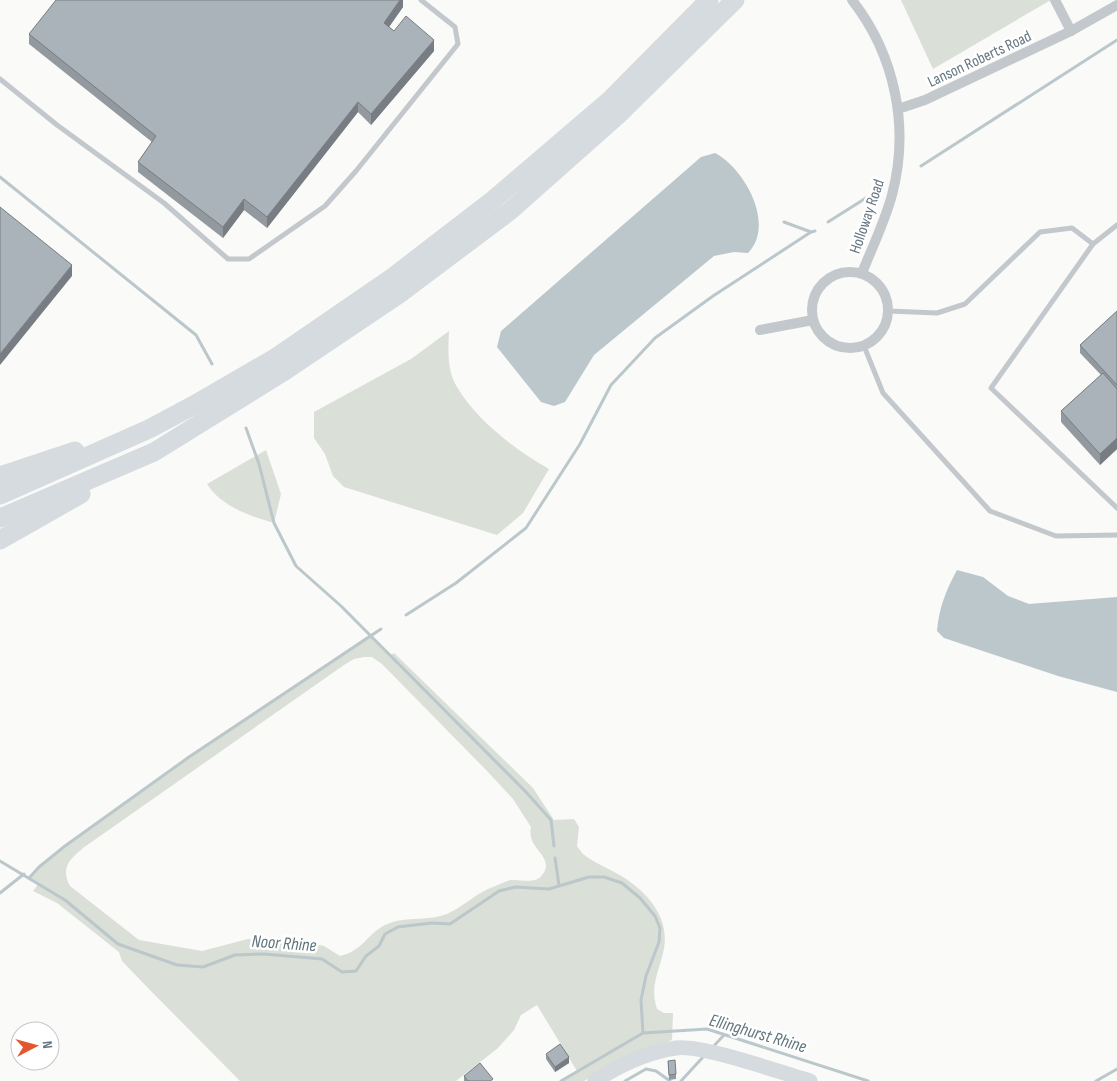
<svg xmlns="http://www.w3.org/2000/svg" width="1117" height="1081" viewBox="0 0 1117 1081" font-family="'Sofia Sans Condensed',sans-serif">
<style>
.green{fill:#dadfd7;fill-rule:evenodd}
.water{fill:#bbc7cb}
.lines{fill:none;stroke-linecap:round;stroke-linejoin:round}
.stream{stroke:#bbc7cb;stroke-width:3}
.service{stroke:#c3c8cc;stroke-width:5}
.minor{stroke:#c3c8cc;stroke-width:10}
.secondary{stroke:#d6dbdf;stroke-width:15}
.motorway{stroke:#d6dbdf;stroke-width:19}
.wall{fill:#929a9f}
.shaded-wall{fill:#777d82}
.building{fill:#aab3b9;stroke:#777d82}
.labels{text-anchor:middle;stroke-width:5;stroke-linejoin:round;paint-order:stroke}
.street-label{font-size:16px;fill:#657683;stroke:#fff}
.water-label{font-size:18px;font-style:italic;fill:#60757c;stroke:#fff}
</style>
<rect width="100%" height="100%" fill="#fafaf8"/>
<g class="green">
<path d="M 901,0 L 1056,0 L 1049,1 L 933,69 Z"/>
<path d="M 449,331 C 448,350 447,371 457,387 C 477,421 516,450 549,469 L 523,513 L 497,535 L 344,487 L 333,476 L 325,454 L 314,438 L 314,412 L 411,359 Z"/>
<path d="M 266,450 L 281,494 L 274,523 C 249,516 221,506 207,484 Z"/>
<path d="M 369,635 L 389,656 L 394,653 L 533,788 L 554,820 L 574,819 L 579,827 L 577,846 L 582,853 C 592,862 606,867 618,874 C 647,891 672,918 663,953 C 658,974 650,987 657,1009 L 664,1013 L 673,1013 L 672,1040 L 617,1062 L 584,1081 L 562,1081 L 577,1071 L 537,1005 L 521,1015 L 514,1030 L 498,1048 L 456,1081 L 240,1081 L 147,987 L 122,961 L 119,952 L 57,903 L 33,891 L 39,883 L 29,878 C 57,847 95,825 128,801 C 207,744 288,690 369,635 ZM 364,657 L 372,657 L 382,664 L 488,772 L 513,799 L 531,827 C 526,850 555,855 543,874 C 536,885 521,879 511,880 C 505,881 499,885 493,887 C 476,893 463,907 447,914 C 426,922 404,915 383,926 C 366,936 362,951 340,956 L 324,946 L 305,942 L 248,939 L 202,951 L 139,940 L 70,886 C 60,868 70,859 83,848 L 344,665 L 354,659 Z"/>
</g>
<g class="water">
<path d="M 715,153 C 744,168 776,224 748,253 L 734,252 L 714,256 L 594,355 L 565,402 L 554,406 L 541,402 L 497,347 L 501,331 L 701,157 Z"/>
<path d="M 957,570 L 983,577 L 1008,596 L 1029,604 L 1117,597 L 1117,692 L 1058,676 L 944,638 L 937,631 C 939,608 946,590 957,570 Z"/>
</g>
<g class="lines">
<g class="stream">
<path d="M 921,166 L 1117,40"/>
<path d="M 0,177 L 196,335 L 212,364"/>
<path d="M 784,222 L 811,232 L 815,231"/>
<path d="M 828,222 L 866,198"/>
<path d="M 246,428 L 259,464 L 274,523 L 296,566 L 341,606 L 526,792 L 551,820 L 554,846"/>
<path d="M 406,615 L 456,583 L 526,528 L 580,444 L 611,385 L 655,338 L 713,296 L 811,232"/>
<path d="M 555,858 L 559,885"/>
<path d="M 0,861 L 65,900 L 118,944 L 177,965 L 203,967 L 235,955 L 264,954 L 322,959 L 342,972 L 356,971 L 366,956 L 379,946 L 385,934 L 398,927 L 432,923 L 450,924 L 499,891 L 515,887 L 549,889 L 589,877 L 604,877 L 622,883 L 640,898 L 655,916 L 660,928 L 659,942 L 646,976 L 641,1000 L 643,1033"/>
<path d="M 29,878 L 39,867 L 65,846 L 189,757 L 381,629"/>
<path d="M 0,893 L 24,874"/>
<path d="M 712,1048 L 724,1035"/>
<path d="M 561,1081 L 643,1033 L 707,1029 L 868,1081"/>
<path d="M 625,1081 L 646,1069 L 656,1071 L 670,1081"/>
<path d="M 681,1081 L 704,1056"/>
<path d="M 1096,1081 L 1117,1069"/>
</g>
<g class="service">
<path d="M 0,79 L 57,125 L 164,203 L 228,259 L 249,259 L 325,206 L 356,171 L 458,44 L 455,27 L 421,0"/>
<path d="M 1117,225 L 1093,244 L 991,388 L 1117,508"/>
<path d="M 889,311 L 937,313 L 965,304 L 1040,232 L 1072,228 L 1093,244"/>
<path d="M 864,346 L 883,393 L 990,511 L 1056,536 L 1117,535"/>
</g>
<g class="minor">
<path d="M 852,0 C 895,55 910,127 892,195 C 885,221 872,248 862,273"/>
<path d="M 1055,0 L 1071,31"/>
<path d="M 898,109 L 925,100 L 1071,31 L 1117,5"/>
<circle cx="850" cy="310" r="38"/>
<path d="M 760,330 L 813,320"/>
</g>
<path class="secondary" d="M 595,1081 C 620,1065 647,1052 676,1048 C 701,1044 782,1073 810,1081"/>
<g class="motorway">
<path d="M 0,476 L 75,451"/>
<path d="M 0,495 L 149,429 L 194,405 L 275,358 L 393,277 L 493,200 L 610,100 L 709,0"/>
<path d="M 0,518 L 154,452 L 283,372 L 402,292 L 511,210 L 617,116 L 735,0"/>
<path d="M 0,540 L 81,494"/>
</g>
</g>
<g class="wall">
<path d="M 403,0 L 403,7 L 389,27 L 394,31 L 434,51 L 371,125 L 358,112 L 267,228 L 244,210 L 223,238 L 138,172 L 138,162 L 152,142 L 29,44 L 29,34 Z"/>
<path d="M 1117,311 L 1117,449 L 1100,465 L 1061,422 L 1061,411 L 1101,375 L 1080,353 L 1080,345 Z"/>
<path d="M 546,1054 L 569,1063 L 555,1072 L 546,1059 Z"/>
<path d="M 668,1061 L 676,1074 L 676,1079 L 669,1080 Z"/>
<path d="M 464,1076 L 493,1081 L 464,1081 Z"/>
</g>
<g class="shaded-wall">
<path d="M 400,0 L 403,0 L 403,7 L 384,34 L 384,23 Z"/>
<path d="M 434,40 L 434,51 L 371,125 L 371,114 Z"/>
<path d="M 358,102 L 358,112 L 267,228 L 267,217 Z"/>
<path d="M 244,199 L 244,210 L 223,238 L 223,227 Z"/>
<path d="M 72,265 L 72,276 L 0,365 L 0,354 Z"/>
<path d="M 1117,438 L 1117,449 L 1100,465 L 1100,454 Z"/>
<path d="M 569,1057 L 569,1063 L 555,1072 L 555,1067 Z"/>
</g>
<g class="building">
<path d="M 56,0 L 400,0 L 384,23 L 394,31 L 406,16 L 434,40 L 371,114 L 358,102 L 267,217 L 244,199 L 223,227 L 138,162 L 156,136 L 29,34 Z"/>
<path d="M 0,207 L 72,265 L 0,354 Z"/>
<path d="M 1117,311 L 1117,385 L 1080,345 Z"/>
<path d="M 1103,373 L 1117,389 L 1117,438 L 1100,454 L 1061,411 Z"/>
<path d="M 560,1044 L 569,1057 L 555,1067 L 546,1054 Z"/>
<path d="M 675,1060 L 676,1074 L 669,1075 L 668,1061 Z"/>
<path d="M 480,1063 L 493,1079 L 490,1081 L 468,1081 L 464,1076 Z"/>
</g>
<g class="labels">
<g class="street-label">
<text transform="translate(979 58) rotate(-25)" y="6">Lanson Roberts Road</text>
<text transform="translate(866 216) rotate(-71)" y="6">Holloway Road</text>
</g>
<g class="water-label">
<text transform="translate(284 943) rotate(4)" y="6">Noor Rhine</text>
<text transform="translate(758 1033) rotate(16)" y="6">Ellinghurst Rhine</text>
</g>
</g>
<g transform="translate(35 1046) rotate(84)"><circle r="24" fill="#ffffff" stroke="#c1c8cd"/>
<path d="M0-4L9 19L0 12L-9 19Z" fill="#e4572e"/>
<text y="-8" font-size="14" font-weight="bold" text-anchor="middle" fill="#657683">N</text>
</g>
</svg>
